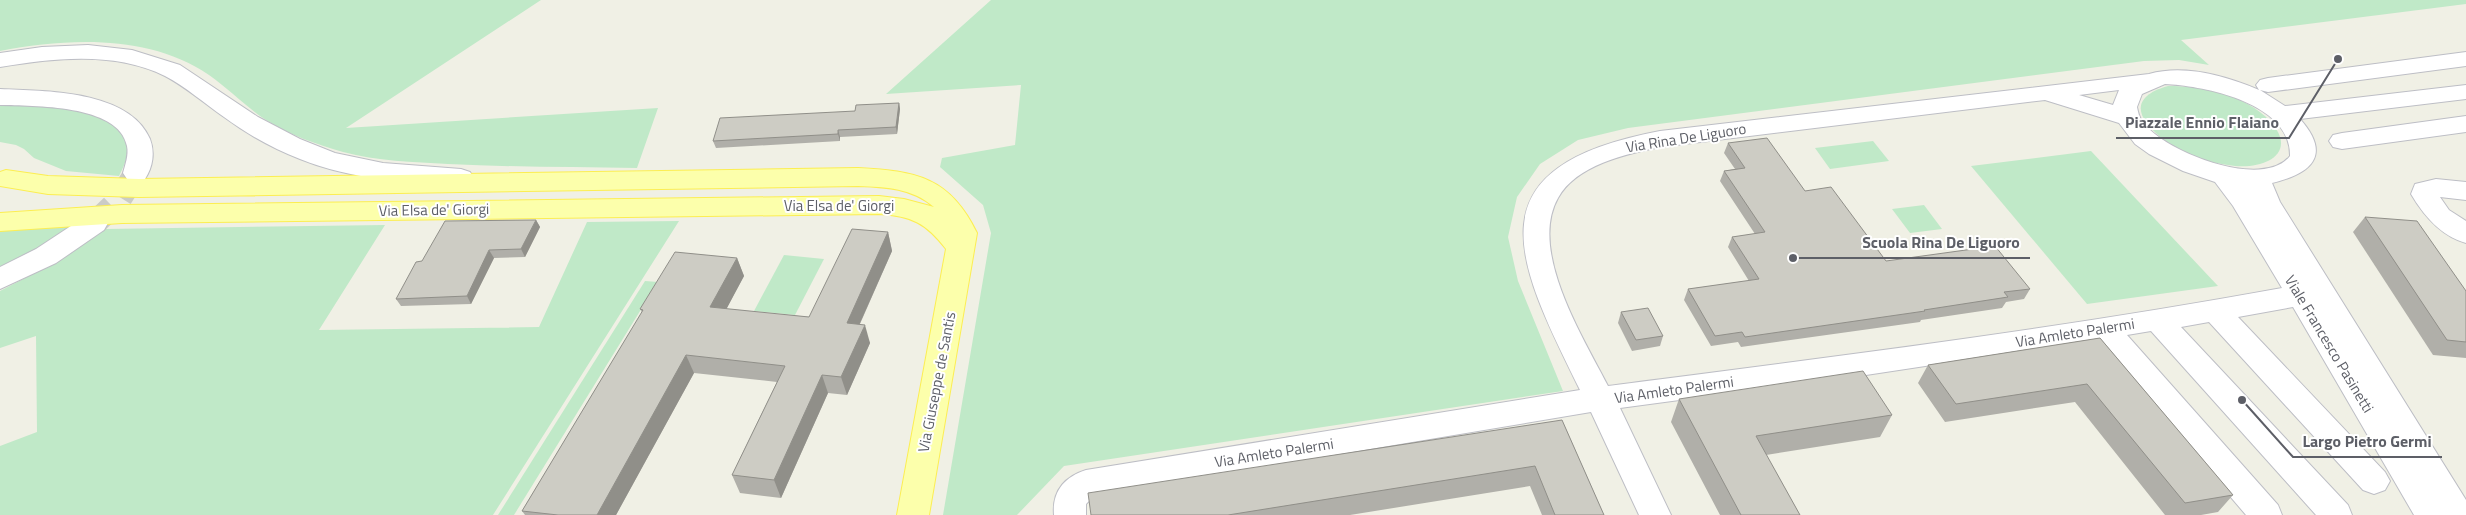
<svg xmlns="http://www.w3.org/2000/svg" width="2466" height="515" viewBox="0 0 2466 515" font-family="'Titillium Web',sans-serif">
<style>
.green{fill:#c0e9c8}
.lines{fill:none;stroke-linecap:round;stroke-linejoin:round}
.minor-tunnel{stroke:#cbccc6;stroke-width:24;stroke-dasharray:24 12;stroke-linecap:butt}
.minor-casing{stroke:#bdbec5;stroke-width:2}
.major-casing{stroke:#fcee52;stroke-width:2}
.minor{fill:#fff;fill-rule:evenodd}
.major{fill:#fcffab;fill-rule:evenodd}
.wall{fill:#b0afa9}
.shaded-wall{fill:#908f89}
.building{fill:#cdccc4;stroke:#908f89}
.labels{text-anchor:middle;stroke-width:4;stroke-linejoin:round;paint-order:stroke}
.street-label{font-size:15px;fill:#5d5f67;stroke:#fff}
.leader{fill:none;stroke:#5d5f67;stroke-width:2}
.callout-dot{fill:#5d5f67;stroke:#fff;stroke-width:2}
.callout-label{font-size:16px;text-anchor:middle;font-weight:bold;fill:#5d5f67;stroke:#fff;stroke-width:4;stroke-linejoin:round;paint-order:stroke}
</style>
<rect width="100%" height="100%" fill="#f0f0e5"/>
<g class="green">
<path d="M 0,0 L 541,0 L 346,128 L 658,108 L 637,168 C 574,167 511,167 448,164 C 413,162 377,161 343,152 C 316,144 289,135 266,120 C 246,107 229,89 209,75 C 149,34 68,38 0,51 Z"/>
<path d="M 991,0 L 2466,0 L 2466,4 L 2181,40 L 2209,65 L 2179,60 L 2144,61 L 1628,128 L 1578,140 L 1540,164 L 1517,197 L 1508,237 L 1518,281 L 1563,391 L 1064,466 L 1017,515 L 943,515 L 991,233 L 983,205 L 940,167 L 942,158 L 1015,145 L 1021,85 L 886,94 Z"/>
<path d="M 2168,86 C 2203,86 2245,95 2270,121 C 2299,153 2265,169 2235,166 C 2221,164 2207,162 2194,157 C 2163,144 2107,103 2168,86 Z"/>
<path d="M 0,104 C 40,106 160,105 119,176 L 66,171 L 34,158 L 24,149 L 16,145 L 0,142 Z"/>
<path d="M 1873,141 L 1889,161 L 1830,169 L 1815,148 Z"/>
<path d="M 2091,151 L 2218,286 L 2087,304 L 1971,166 Z"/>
<path d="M 1924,205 L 1942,229 L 1910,233 L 1892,209 Z"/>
<path d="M 679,221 L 493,515 L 0,515 L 0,446 L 37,432 L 36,336 L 0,348 L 0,291 L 56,262 L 105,229 L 385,225 L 319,330 L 539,327 L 587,222 Z"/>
<path d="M 81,222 L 70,230 L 0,269 L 0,227 Z"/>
<path d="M 784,255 L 824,259 L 795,315 L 754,311 Z"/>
<path d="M 645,281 L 658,282 L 514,515 L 498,515 Z"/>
</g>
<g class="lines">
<path class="minor-tunnel" d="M 95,223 L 119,200 L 136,173"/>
<g class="minor-casing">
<g id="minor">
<path d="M 88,45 L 132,50 L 180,65 L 258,117 L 300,139 L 335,153 L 383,163 L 461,169 L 470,172 L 474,178 L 470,184 L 461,187 C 407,182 352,180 300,159 C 274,149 247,134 224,117 C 204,103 186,87 165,76 C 115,51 53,58 0,67 L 0,53 L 42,47 Z"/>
<path d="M 2466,52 L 2466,66 L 2268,92 L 2260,90 L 2285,106 L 2466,85 L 2466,99 L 2300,119 C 2333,156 2310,174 2272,183 L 2280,202 L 2466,500 L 2466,515 L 2414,515 L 2293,307 L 2238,317 L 2385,472 L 2390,481 L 2385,490 L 2374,494 L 2363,490 L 2209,322 L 2181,327 L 2348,505 L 2352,515 L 2316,515 L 2151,331 L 2127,335 L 2278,505 L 2282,515 L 2246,515 L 2097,340 L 1866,375 L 1620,408 L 1671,515 L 1639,515 L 1591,412 L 1095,495 L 1086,504 L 1086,515 L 1054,515 C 1052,492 1064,477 1086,470 L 1580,390 C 1514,257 1470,167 1660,131 L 2149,74 C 2185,64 2226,76 2259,90 L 2256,85 L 2260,80 L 2268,78 ZM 2165,84 C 2205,86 2291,103 2290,156 C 2263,191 2162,151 2142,121 C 2139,117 2138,112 2137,107 L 2142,94 ZM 2119,90 L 2113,105 L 2079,95 ZM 2045,100 L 2119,123 L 2135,144 L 2149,154 L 2183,171 L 2215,182 L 2233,206 L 2282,288 C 2059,329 1833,357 1608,386 C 1584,339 1528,251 1558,198 C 1576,165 1626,154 1660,147 Z"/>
<path d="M 0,89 C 45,91 129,90 150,139 C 155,152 153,167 145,179 L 136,182 L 127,179 L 123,173 C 125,165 129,155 127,146 C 119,104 33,106 0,105 Z"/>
<path d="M 2466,116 L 2466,132 L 2342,149 L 2333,147 L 2329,141 L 2333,135 L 2342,133 Z"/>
<path d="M 2436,179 L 2466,182 L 2466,200 L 2440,197 L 2449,210 L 2466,221 L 2466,243 C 2441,236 2424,216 2411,194 L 2415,184 Z"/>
<path d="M 95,214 L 104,216 L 108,223 L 104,230 L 56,263 L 0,289 L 0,267 L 36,249 L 86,216 Z"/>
</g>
</g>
<g class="major-casing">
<path id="major" d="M 858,168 C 916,171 950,177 977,233 L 929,515 L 897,515 L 946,249 C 926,223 912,216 879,214 L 122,223 L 0,231 L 0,213 L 122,205 L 879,196 L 904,199 L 934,207 C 912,188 886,187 858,186 L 139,197 L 48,194 L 0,186 L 0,172 L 6,170 L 48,176 L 139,179 Z"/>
</g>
<use href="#minor" class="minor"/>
<use href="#major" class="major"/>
</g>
<g class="wall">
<path d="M 899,103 L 900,109 L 897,134 L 840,137 L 840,141 L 716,148 L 713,141 L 855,111 Z"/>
<path d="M 1728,143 L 1805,191 L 1886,261 L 2030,289 L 2024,299 L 2006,302 L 2002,308 L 1921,320 L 1920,322 L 1741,347 L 1738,342 L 1711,346 L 1684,300 L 1688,289 L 1749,281 L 1728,247 L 1732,237 L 1755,234 L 1720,181 L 1724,171 L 1735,169 L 1724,153 Z"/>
<path d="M 2365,217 L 2466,291 L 2466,358 L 2433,355 L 2353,232 Z"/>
<path d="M 536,220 L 540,227 L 525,257 L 494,258 L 471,304 L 401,306 L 396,299 L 422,261 Z"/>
<path d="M 888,232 L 892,251 L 860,324 L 870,343 L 847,395 L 828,393 L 781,498 L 740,493 L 732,475 L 777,382 L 694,373 L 616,515 L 525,515 L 522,511 L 642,312 L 640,309 L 737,258 L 744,276 L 726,309 L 809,317 Z"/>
<path d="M 1621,312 L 1663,336 L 1660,346 L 1632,351 L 1618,323 Z"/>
<path d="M 2100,338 L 2233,495 L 2218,512 L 2201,515 L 2165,515 L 2075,402 L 1945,422 L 1918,383 L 1928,365 Z"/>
<path d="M 1679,399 L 1892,415 L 1880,437 L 1766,455 L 1800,515 L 1720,515 L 1671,422 Z"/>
<path d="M 1562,420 L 1604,515 L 1542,515 L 1530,486 L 1350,515 L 1091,515 Z"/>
</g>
<g class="shaded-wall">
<path d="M 899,103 L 900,109 L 897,134 L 896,127 Z"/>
<path d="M 838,130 L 840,137 L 840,141 L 838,134 Z"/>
<path d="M 536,220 L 540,227 L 525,257 L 521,249 Z"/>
<path d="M 888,232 L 892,251 L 852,341 L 847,323 Z"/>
<path d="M 489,250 L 494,258 L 471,304 L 467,296 Z"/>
<path d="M 737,258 L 744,276 L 718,325 L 710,307 Z"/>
<path d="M 865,325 L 870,343 L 847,395 L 841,377 Z"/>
<path d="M 686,355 L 694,373 L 616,515 L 597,515 Z"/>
<path d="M 822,375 L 828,393 L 781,498 L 774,480 Z"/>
</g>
<g class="building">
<path d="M 899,103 L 896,127 L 838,130 L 838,134 L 713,141 L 720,118 L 855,111 L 856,105 Z"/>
<path d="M 1767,138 L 1805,191 L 1831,187 L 1886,261 L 1995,246 L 2030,289 L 2004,292 L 2008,297 L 1924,310 L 1925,311 L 1745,337 L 1742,332 L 1715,336 L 1688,289 L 1759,279 L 1732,237 L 1765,232 L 1724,171 L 1745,168 L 1728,143 Z"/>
<path d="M 2365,217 L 2417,221 L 2466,291 L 2466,342 L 2447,340 Z"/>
<path d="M 536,220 L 521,249 L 489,250 L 467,296 L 396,299 L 416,262 L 422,261 L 445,221 Z"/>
<path d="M 852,229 L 888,232 L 847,323 L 865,325 L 841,377 L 822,375 L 774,480 L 732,475 L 785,366 L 686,355 L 597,515 L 558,515 L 522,511 L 643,310 L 640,309 L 675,252 L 737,258 L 710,307 L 809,317 Z"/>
<path d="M 1648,308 L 1663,336 L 1636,340 L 1621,312 Z"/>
<path d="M 2100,338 L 2233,495 L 2185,503 L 2087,384 L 1956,404 L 1928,365 Z"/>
<path d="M 1863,371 L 1892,415 L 1756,436 L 1800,515 L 1741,515 L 1679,399 Z"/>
<path d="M 1562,420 L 1604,515 L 1555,515 L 1535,466 L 1228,515 L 1091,515 L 1088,493 Z"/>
</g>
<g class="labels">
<g class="street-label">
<text transform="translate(1686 138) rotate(-9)" y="5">Via Rina De Liguoro</text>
<text x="839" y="211">Via Elsa de' Giorgi</text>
<text transform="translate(434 210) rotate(-1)" y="5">Via Elsa de' Giorgi</text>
<text transform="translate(2075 333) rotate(-9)" y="5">Via Amleto Palermi</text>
<text transform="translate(2329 344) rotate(59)" y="5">Viale Francesco Pasinetti</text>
<text transform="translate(937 382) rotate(-79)" y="5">Via Giuseppe de Santis</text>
<text transform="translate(1674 390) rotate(-8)" y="5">Via Amleto Palermi</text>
<text transform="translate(1274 453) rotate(-9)" y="5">Via Amleto Palermi</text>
</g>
</g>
<path class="leader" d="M2338 59L2289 138H2116M1793 258L1852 258H2030M2242 400L2293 457H2442"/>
<g class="callout-dot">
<circle cx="2338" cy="59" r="5"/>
<circle cx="1793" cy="258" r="5"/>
<circle cx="2242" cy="400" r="5"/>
</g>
<g class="callout-label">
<text x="2202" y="128">Piazzale Ennio Flaiano</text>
<text x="1941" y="248">Scuola Rina De Liguoro</text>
<text x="2367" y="447">Largo Pietro Germi</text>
</g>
</svg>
